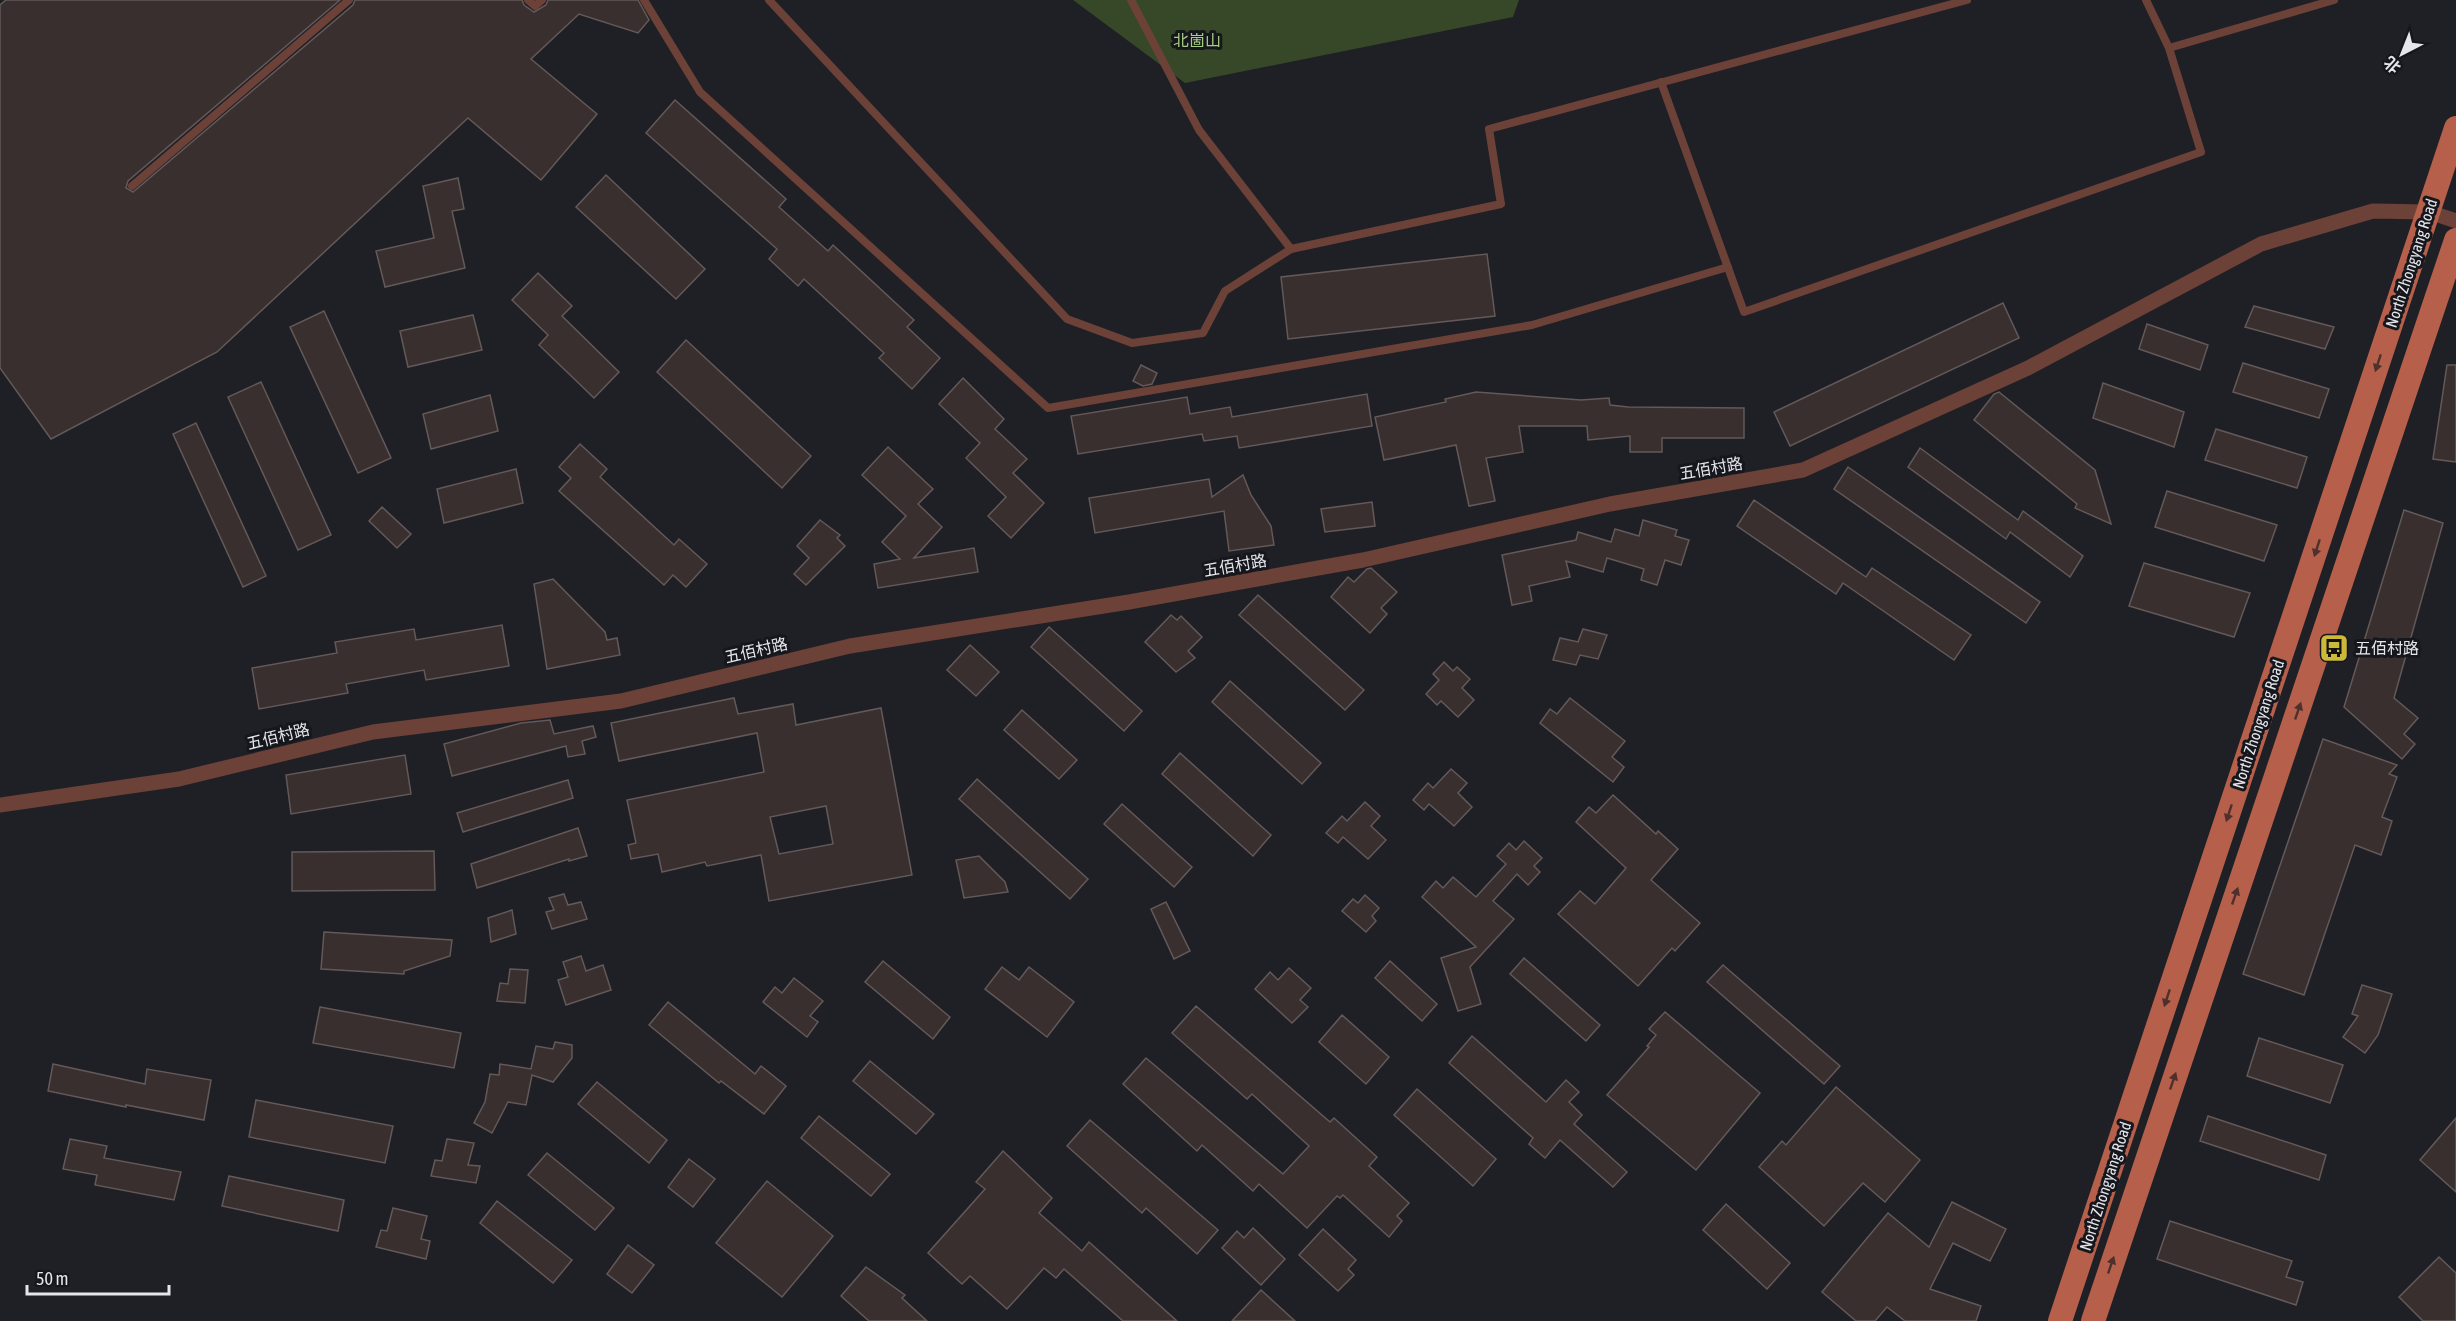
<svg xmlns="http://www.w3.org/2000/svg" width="2456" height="1321" viewBox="0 0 2456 1321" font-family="'Asap Condensed','Noto Sans SC',sans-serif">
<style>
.green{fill:#374828}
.building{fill:#382f2e;stroke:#635958;stroke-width:1.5;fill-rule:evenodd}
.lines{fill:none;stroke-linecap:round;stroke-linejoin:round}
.service{stroke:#6c4137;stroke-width:8}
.minor{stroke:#6c4137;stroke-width:15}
.primary{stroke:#b6604b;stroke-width:24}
.oneway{fill:#4e302d}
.labels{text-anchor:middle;stroke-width:6;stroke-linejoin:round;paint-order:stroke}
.park-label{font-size:16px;fill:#a6cd82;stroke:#16161d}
.street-label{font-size:16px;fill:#e5e6eb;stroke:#16161d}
.poi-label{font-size:16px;fill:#e5e6eb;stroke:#16161d;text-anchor:start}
</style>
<rect width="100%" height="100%" fill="#1f1f26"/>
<path class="green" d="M 1073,0 L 1519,0 L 1513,17 L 1185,83 Z"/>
<g class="building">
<path d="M 6,0 L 340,0 L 128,181 L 126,188 L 133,192 L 353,5 L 355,0 L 522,0 L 524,5 L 534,12 L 546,5 L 548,0 L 638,0 L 649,20 L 638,33 L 579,14 L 531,59 L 597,114 L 541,180 L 468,118 L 217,352 L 51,439 L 0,368 L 0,5 Z"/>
<path d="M 675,100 L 786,199 L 779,207 L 828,251 L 833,245 L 914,320 L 907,327 L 940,358 L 912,389 L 879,358 L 884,353 L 804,279 L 798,286 L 769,259 L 777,249 L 646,133 Z"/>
<path d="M 606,175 L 705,269 L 676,299 L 576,207 Z"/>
<path d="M 458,178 L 464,209 L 452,211 L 465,268 L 385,287 L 376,251 L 434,238 L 423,186 Z"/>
<path d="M 1487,254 L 1495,316 L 1288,339 L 1281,277 Z"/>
<path d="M 538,273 L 572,306 L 562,316 L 619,372 L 594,398 L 539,345 L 548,335 L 512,300 Z"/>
<path d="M 2003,303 L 2019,338 L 1790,446 L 1774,412 Z"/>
<path d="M 2254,306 L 2334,327 L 2325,349 L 2245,327 Z"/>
<path d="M 324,311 L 391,458 L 358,473 L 290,327 Z"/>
<path d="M 473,315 L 482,350 L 408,367 L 400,331 Z"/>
<path d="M 2147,324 L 2208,345 L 2200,370 L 2139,349 Z"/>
<path d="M 686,340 L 811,456 L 782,488 L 657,372 Z"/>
<path d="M 2243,363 L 2329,389 L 2319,418 L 2233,392 Z"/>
<path d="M 1141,365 L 1157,373 L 1152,384 L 1143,386 L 1133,381 Z"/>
<path d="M 2447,365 L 2456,365 L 2456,462 L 2433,459 Z"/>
<path d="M 963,378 L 1004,419 L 995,429 L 1027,459 L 1013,473 L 1044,503 L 1011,538 L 988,516 L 1006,497 L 966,458 L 980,443 L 939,404 Z"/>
<path d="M 261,382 L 331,535 L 298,550 L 228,397 Z"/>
<path d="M 2103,383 L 2184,412 L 2174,447 L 2093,418 Z"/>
<path d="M 1476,392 L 1581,400 L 1609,398 L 1610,405 L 1628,407 L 1744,408 L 1744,438 L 1662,438 L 1662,452 L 1630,452 L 1630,436 L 1588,440 L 1587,426 L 1519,426 L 1523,452 L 1486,458 L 1495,501 L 1469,506 L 1456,445 L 1384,460 L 1375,417 L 1446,402 L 1445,399 Z"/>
<path d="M 1999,392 L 2095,470 L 2111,524 L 2075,508 L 2077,504 L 1974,420 L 1994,394 Z"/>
<path d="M 1367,394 L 1372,426 L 1239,448 L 1237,436 L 1204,441 L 1202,434 L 1078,454 L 1071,416 L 1187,397 L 1190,414 L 1230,407 L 1232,417 Z"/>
<path d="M 490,395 L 498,431 L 431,449 L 423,414 Z"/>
<path d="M 196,423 L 266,576 L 243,587 L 173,434 Z"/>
<path d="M 2216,429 L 2307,457 L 2297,488 L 2205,460 Z"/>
<path d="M 580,444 L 607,469 L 600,477 L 674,545 L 679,539 L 707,564 L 686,587 L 673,575 L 664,585 L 559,491 L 571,478 L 559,467 Z"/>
<path d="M 888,447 L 933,489 L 918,504 L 942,527 L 914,558 L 974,548 L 978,572 L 878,588 L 874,564 L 900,559 L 882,542 L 906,516 L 862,475 Z"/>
<path d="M 1920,448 L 2018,520 L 2023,511 L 2083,556 L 2070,577 L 2010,532 L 2006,539 L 1908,467 Z"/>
<path d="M 1848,467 L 2040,602 L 2026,623 L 1834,489 Z"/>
<path d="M 516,469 L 523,503 L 444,523 L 437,489 Z"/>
<path d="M 1243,475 L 1251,495 L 1271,526 L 1274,545 L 1229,551 L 1224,511 L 1095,533 L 1089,498 L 1209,479 L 1212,497 Z"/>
<path d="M 2167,491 L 2277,525 L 2264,561 L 2155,527 Z"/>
<path d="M 1754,500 L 1866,577 L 1872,568 L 1971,635 L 1954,660 L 1843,583 L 1836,594 L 1737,526 Z"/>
<path d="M 1372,502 L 1375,526 L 1325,532 L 1321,509 Z"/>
<path d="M 382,507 L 411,534 L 397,548 L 369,521 Z"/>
<path d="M 2404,510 L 2443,523 L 2394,698 L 2418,718 L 2404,734 L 2415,744 L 2402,759 L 2344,707 Z"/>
<path d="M 820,520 L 840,535 L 837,538 L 845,546 L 806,585 L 794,574 L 809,558 L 797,546 Z"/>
<path d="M 1643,520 L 1677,530 L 1675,536 L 1689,540 L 1681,565 L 1665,560 L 1657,585 L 1641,580 L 1644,569 L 1607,558 L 1603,572 L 1566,561 L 1570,577 L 1529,586 L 1532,601 L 1512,605 L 1502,555 L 1576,540 L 1578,532 L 1611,542 L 1615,529 L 1639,536 Z"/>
<path d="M 2144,563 L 2250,593 L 2234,637 L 2129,606 Z"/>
<path d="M 1371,568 L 1397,592 L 1381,608 L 1387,614 L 1370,633 L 1331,597 L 1348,577 L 1354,582 L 1367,569 Z"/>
<path d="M 553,579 L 605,632 L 607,640 L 617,638 L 620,655 L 547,669 L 534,584 Z"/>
<path d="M 1258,595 L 1364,690 L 1345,710 L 1239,615 Z"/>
<path d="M 1171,615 L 1177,620 L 1181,616 L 1202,637 L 1188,651 L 1195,658 L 1176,672 L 1145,642 Z"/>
<path d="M 502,625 L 509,666 L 426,680 L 424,670 L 346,684 L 348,693 L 259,709 L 252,668 L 337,653 L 335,642 L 414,629 L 416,640 Z"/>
<path d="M 1049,627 L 1142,711 L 1124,731 L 1031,647 Z"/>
<path d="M 1583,629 L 1607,635 L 1598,659 L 1580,655 L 1576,665 L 1553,660 L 1560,638 L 1578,642 Z"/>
<path d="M 970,645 L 999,672 L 976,696 L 947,670 Z"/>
<path d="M 1444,662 L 1453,671 L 1457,667 L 1470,679 L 1462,688 L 1474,700 L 1458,717 L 1441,701 L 1437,705 L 1426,694 L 1439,680 L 1433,674 Z"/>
<path d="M 1230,681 L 1321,763 L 1302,784 L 1212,702 Z"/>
<path d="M 734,698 L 738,714 L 793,704 L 796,725 L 881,708 L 912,875 L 769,901 L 761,855 L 707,866 L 705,862 L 662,872 L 658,854 L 631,859 L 628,845 L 636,843 L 627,800 L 764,772 L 757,733 L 619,761 L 611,723 ZM 826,806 L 833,844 L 779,854 L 770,817 Z"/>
<path d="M 1570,698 L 1625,741 L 1612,757 L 1624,767 L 1613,782 L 1540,723 L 1550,709 L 1557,714 Z"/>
<path d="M 1022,710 L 1077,760 L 1059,779 L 1004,730 Z"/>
<path d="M 550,720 L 554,734 L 593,726 L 596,737 L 582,741 L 585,754 L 568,757 L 566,746 L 452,776 L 444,744 L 521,723 Z"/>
<path d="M 2323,739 L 2397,765 L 2389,774 L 2397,777 L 2382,817 L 2392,821 L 2381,855 L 2355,845 L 2304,995 L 2243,974 Z"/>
<path d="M 1180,753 L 1271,835 L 1253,856 L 1162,774 Z"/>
<path d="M 405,755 L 411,794 L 291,814 L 286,775 Z"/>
<path d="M 1451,769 L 1467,783 L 1458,793 L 1472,807 L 1454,826 L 1429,804 L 1424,810 L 1413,800 L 1428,783 L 1433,788 Z"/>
<path d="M 977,779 L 1088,879 L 1070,899 L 959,799 Z"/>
<path d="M 568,780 L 573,798 L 463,832 L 457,813 Z"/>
<path d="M 1613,795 L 1656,834 L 1658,831 L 1678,849 L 1651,880 L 1700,923 L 1675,951 L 1672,948 L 1638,986 L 1558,914 L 1580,891 L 1595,904 L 1626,868 L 1576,822 L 1589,807 L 1596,813 Z"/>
<path d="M 1365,802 L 1380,816 L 1371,826 L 1386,840 L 1368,859 L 1343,837 L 1338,843 L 1326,833 L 1342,816 L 1347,821 Z"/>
<path d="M 1122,804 L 1192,867 L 1174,887 L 1104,824 Z"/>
<path d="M 578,828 L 587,856 L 569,861 L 569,859 L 477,888 L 471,864 Z"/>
<path d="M 1524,841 L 1542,858 L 1534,866 L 1540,872 L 1528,885 L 1517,874 L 1493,901 L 1514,919 L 1470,967 L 1481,1004 L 1458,1011 L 1441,958 L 1476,947 L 1422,897 L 1436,881 L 1443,888 L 1453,877 L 1476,897 L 1506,864 L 1497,856 L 1509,843 L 1516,850 Z"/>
<path d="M 434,851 L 435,890 L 292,891 L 292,852 Z"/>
<path d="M 979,856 L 1005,882 L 1008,892 L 964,898 L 956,860 Z"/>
<path d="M 564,894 L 568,905 L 581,902 L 587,919 L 552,929 L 546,912 L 554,910 L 549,898 Z"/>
<path d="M 1365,895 L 1379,908 L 1372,916 L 1376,921 L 1366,932 L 1342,911 L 1353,899 L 1358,903 Z"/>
<path d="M 1166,902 L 1190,951 L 1174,959 L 1151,909 Z"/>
<path d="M 512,910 L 516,934 L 491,942 L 488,918 Z"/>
<path d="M 324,932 L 452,940 L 450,956 L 404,971 L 404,974 L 321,969 Z"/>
<path d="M 581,956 L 586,971 L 603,965 L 611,990 L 566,1005 L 558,980 L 568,977 L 563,962 Z"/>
<path d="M 1524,958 L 1600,1025 L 1586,1041 L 1510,974 Z"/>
<path d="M 883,961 L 950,1017 L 933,1039 L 865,982 Z"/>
<path d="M 1390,961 L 1437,1004 L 1422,1021 L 1375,978 Z"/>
<path d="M 1723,965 L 1840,1066 L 1824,1084 L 1707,982 Z"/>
<path d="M 1002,967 L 1019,980 L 1029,967 L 1074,1002 L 1047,1037 L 985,989 Z"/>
<path d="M 1289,968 L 1311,988 L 1300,1000 L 1308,1007 L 1292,1023 L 1255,989 L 1270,972 L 1278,980 Z"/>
<path d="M 510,969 L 528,970 L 525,1003 L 497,1001 L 500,983 L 508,984 Z"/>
<path d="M 794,978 L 823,1001 L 810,1016 L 818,1022 L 807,1037 L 763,1002 L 775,987 L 782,993 Z"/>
<path d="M 2362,985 L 2392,994 L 2378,1035 L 2365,1053 L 2343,1037 L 2358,1016 L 2352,1014 Z"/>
<path d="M 668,1002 L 755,1074 L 761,1066 L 786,1086 L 764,1114 L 721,1081 L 719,1083 L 649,1025 Z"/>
<path d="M 1196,1006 L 1330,1122 L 1334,1118 L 1377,1157 L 1369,1166 L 1409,1203 L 1397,1216 L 1402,1221 L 1389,1237 L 1343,1195 L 1340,1198 L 1337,1196 L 1307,1228 L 1259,1184 L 1253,1191 L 1202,1145 L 1197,1151 L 1123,1084 L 1146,1058 L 1283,1174 L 1309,1146 L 1252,1094 L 1247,1099 L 1172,1033 Z"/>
<path d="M 320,1007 L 461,1033 L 454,1068 L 313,1043 Z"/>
<path d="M 1665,1012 L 1760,1093 L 1696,1170 L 1607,1095 L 1649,1047 L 1647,1046 L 1656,1035 L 1649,1029 Z"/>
<path d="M 1342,1015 L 1389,1057 L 1366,1084 L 1319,1042 Z"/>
<path d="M 1472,1036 L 1546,1102 L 1566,1080 L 1579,1092 L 1569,1102 L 1582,1115 L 1574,1124 L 1627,1172 L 1613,1187 L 1560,1140 L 1545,1158 L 1529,1144 L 1533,1138 L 1449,1063 Z"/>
<path d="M 2259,1038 L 2343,1065 L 2330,1103 L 2247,1076 Z"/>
<path d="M 555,1042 L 572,1045 L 572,1058 L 553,1082 L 532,1075 L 526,1105 L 508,1102 L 492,1133 L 474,1123 L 485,1102 L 490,1074 L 499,1075 L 500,1064 L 531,1069 L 536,1046 L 553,1049 Z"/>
<path d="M 870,1061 L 934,1114 L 916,1134 L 853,1081 Z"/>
<path d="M 53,1064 L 145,1084 L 147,1069 L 211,1080 L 204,1120 L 126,1105 L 126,1107 L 48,1091 Z"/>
<path d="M 597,1082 L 667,1140 L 649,1163 L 578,1104 Z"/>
<path d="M 1836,1087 L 1920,1160 L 1885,1202 L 1863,1183 L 1824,1226 L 1759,1167 L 1782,1141 L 1786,1145 Z"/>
<path d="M 1417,1089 L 1496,1159 L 1473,1186 L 1394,1115 Z"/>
<path d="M 256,1100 L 393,1126 L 385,1163 L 249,1137 Z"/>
<path d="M 819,1116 L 890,1174 L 871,1196 L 801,1138 Z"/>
<path d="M 2208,1116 L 2326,1155 L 2319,1180 L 2200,1141 Z"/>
<path d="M 2456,1118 L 2456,1192 L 2420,1160 Z"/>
<path d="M 1090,1120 L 1218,1230 L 1197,1254 L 1146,1208 L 1142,1213 L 1067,1146 Z"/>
<path d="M 70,1139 L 107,1146 L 104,1158 L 181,1172 L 174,1200 L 95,1185 L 97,1175 L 63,1169 Z"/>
<path d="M 447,1139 L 474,1143 L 468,1165 L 480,1166 L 476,1183 L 431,1176 L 435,1160 L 442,1161 Z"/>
<path d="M 1003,1151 L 1052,1198 L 1039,1213 L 1082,1251 L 1089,1242 L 1177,1321 L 1123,1321 L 1064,1269 L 1056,1278 L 1044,1268 L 1007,1309 L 970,1276 L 962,1284 L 928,1253 L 985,1189 L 976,1182 Z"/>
<path d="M 547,1153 L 614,1208 L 595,1230 L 528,1175 Z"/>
<path d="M 689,1159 L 715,1179 L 693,1207 L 668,1187 Z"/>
<path d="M 229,1176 L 344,1200 L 338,1231 L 222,1206 Z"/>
<path d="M 767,1181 L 833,1236 L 782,1297 L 716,1243 Z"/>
<path d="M 497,1201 L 572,1260 L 553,1283 L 480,1223 Z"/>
<path d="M 1952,1202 L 2006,1229 L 1990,1261 L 1953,1243 L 1930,1289 L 1981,1306 L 1976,1321 L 1905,1321 L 1887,1307 L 1875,1321 L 1856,1321 L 1822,1292 L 1888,1213 L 1929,1247 Z"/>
<path d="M 1726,1204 L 1790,1263 L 1767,1289 L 1703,1230 Z"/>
<path d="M 393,1208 L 427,1216 L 421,1239 L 430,1241 L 426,1259 L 376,1247 L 381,1230 L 387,1231 Z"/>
<path d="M 2170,1221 L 2292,1261 L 2286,1277 L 2303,1282 L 2296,1305 L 2157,1259 Z"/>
<path d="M 1253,1228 L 1285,1259 L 1261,1285 L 1222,1248 L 1237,1231 L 1244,1238 Z"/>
<path d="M 1323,1229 L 1356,1260 L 1348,1269 L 1354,1275 L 1338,1291 L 1299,1255 Z"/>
<path d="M 628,1245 L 654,1265 L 632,1293 L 607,1274 Z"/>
<path d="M 2439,1257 L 2456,1273 L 2456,1321 L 2423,1321 L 2399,1297 Z"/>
<path d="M 866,1267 L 905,1295 L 902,1298 L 927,1321 L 869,1321 L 841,1296 Z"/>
<path d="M 1261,1290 L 1295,1321 L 1232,1321 Z"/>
</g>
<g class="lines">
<g class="service">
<path d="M 528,0 L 535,6 L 542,0"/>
<path d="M 644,0 L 700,92 L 1048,408 L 1532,325 L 1728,267"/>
<path d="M 769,0 L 1067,319 L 1132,343 L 1203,333 L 1225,291 L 1291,249 L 1501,204 L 1489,129 L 1967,0"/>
<path d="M 1131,0 L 1199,130 L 1291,249"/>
<path d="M 2169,48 L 2334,0"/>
<path d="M 1661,82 L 1744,312 L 2201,152 L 2169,48 L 2146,0"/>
<path d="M 132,186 L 349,0"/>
</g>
<path class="minor" d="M 0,805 L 179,779 L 373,732 L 621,701 L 850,646 L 1129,602 L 1363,560 L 1610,504 L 1803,470 L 2028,368 L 2261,244 L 2373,211 L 2429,212 L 2456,221"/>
<g class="primary">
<path d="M 2060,1321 L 2456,128"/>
<path d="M 2093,1321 L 2456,240"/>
</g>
</g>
<defs><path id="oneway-solid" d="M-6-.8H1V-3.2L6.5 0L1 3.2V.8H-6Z" transform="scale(1.5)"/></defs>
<g class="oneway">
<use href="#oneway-solid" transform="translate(2378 363) rotate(108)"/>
<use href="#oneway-solid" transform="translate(2317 548) rotate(108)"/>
<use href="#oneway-solid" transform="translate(2298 711) rotate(-71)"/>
<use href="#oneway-solid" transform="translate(2229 813) rotate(108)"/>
<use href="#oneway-solid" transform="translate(2235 896) rotate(-71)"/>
<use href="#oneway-solid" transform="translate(2167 998) rotate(108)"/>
<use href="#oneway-solid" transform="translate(2173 1081) rotate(-71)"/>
<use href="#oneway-solid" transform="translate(2111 1265) rotate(-71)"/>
</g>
<defs>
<g id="bus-square" transform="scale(1.5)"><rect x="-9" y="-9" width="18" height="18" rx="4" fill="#ccb939" stroke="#16161d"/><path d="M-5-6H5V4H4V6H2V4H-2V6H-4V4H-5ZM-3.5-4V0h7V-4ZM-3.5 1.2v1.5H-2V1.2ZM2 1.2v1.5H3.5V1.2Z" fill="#111"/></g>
</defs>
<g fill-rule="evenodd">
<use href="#bus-square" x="2334" y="648"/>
</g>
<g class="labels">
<g class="park-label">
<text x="1197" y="46">北崮山</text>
</g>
<g class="street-label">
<text transform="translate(2411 263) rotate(-72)" y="6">North Zhongyang Road</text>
<text transform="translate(1711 468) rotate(-10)" y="6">五佰村路</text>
<text transform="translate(1235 565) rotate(-10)" y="6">五佰村路</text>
<text transform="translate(756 650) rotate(-13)" y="6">五佰村路</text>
<text transform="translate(2258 724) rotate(-72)" y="6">North Zhongyang Road</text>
<text transform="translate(278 736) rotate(-14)" y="6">五佰村路</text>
<text transform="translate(2105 1186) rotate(-72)" y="6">North Zhongyang Road</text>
</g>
<g class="poi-label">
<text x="2355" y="654">五佰村路</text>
</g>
</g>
<g transform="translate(2402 54) rotate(222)" stroke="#16161d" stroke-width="4.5" paint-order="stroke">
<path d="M0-4.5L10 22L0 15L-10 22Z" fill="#e5e6eb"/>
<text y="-9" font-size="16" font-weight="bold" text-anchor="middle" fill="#e5e6eb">北</text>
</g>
<path d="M27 1285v9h142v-9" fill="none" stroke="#e5e6eb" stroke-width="3"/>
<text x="36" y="1285" font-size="18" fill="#e5e6eb" stroke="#16161d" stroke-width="4.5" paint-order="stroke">50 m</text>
</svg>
